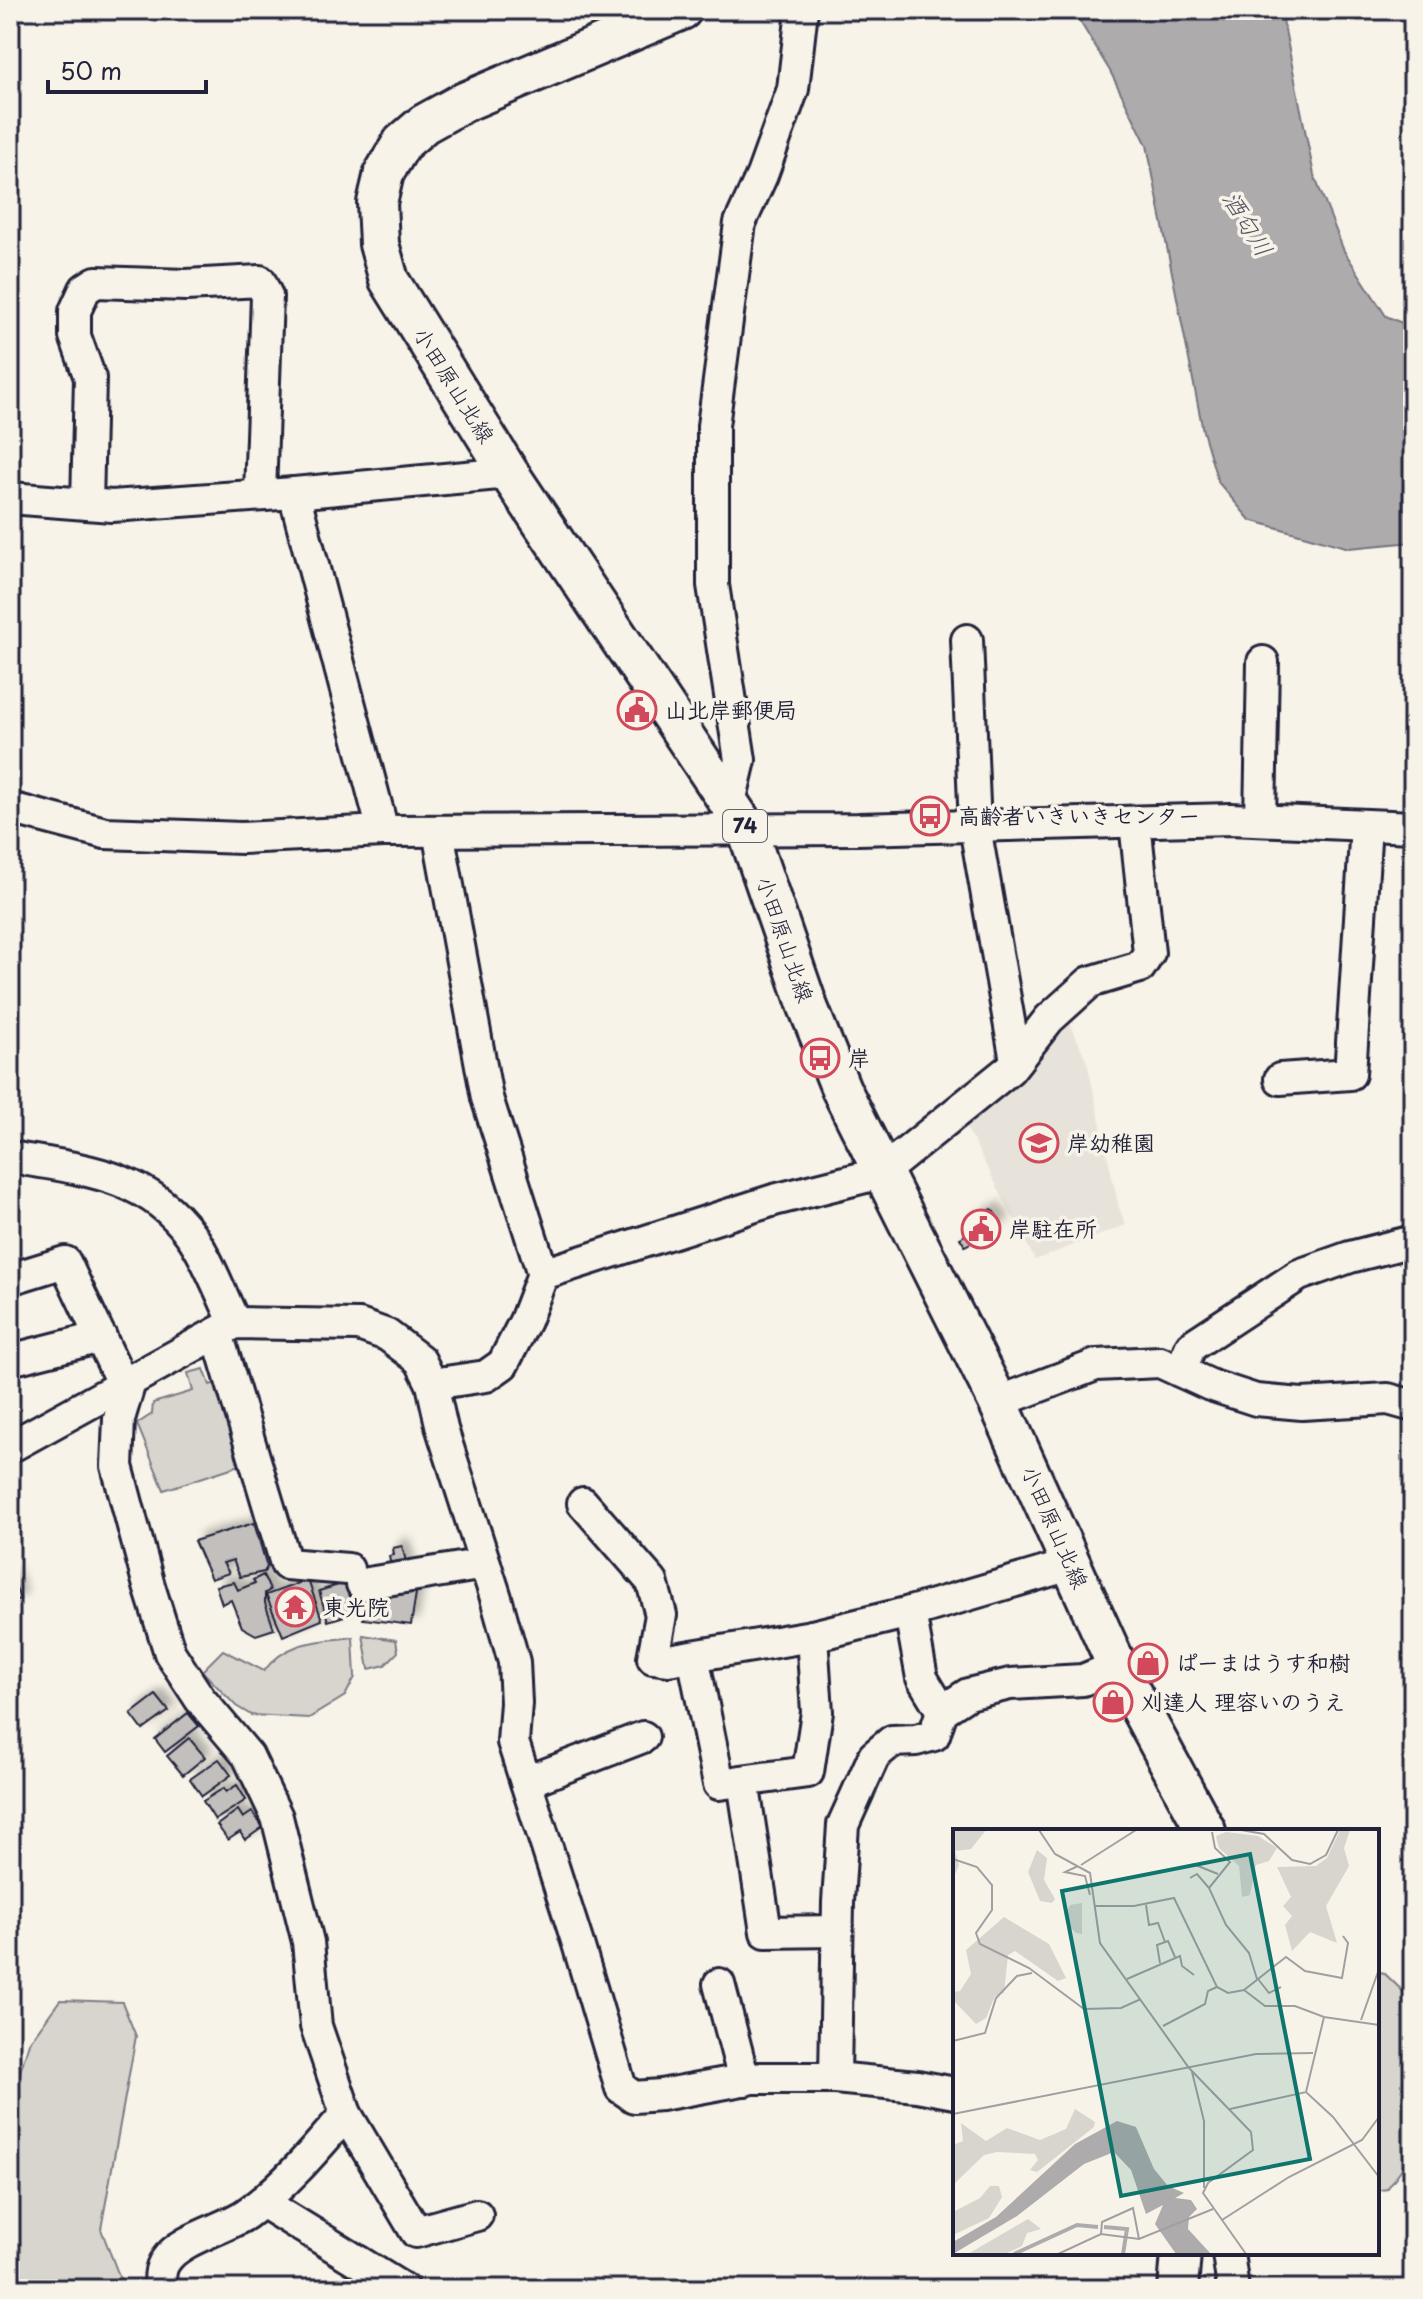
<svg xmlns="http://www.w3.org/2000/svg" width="1423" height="2299" viewBox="0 0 1423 2299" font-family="'Playpen Sans','Klee One',sans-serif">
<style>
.built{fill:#e7e3db}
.green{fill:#d8d5cf;stroke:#7d7c85;stroke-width:2}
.water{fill:#aeabad;stroke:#76747f;stroke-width:2}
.building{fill:#c2bfbd;stroke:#22223b;stroke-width:2;filter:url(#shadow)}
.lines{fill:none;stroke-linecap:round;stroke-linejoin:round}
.minor-casing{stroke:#22223b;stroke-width:36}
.major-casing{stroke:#22223b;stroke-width:44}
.minor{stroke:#f7f3e8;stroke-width:30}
.major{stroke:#f7f3e8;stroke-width:38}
.labels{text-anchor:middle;stroke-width:7;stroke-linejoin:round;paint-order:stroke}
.shield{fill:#f7f3e8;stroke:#62616f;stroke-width:2}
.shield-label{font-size:20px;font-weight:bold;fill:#22223b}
.street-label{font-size:22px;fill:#22223b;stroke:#f7f3e8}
.poi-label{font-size:22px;font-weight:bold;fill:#22223b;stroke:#f7f3e8;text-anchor:start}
.water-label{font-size:24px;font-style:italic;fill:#535263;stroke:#f7f3e8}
.inset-river{fill:none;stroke:#aeabad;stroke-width:4}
.inset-road{fill:none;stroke:#a29fa3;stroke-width:2}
.view{fill:#0f766e;fill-opacity:0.15;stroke:#0f766e;stroke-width:4}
.inset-edge{fill:none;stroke:#22223b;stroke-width:4}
</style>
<defs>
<filter id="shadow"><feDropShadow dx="7" dy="-7" stdDeviation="4" flood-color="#0004"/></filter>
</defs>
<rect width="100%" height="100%" fill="#f7f3e8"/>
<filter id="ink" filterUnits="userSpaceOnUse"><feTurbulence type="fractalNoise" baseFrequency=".0125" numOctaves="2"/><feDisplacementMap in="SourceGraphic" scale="16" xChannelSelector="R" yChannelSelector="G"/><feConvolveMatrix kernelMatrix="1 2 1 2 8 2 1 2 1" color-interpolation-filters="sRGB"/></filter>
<g filter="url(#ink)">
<path class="built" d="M 1066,1013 L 1087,1062 L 1119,1208 L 1126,1225 L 1035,1260 L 961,1117 Z"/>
<g class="green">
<path d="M 204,1369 L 210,1385 L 222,1381 L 246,1463 L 164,1490 L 137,1424 L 152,1414 L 153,1403 L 193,1391 L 188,1373 Z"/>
<path d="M 363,1635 L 396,1640 L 398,1652 L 385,1665 L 369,1669 Z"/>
<path d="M 353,1637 L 355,1677 L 345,1696 L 309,1718 L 251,1715 L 236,1706 L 202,1671 L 223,1650 L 264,1671 C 287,1640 318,1642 353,1637 Z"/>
<path d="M 1377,1971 L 1384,1973 L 1413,2001 L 1413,2153 L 1387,2189 L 1377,2191 Z"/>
<path d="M 60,2000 L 122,2002 L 136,2036 L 101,2229 L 124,2289 L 10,2289 L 10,2104 L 29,2043 Z"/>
</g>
<path class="water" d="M 1073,10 L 1281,10 L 1314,175 L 1344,251 L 1386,316 L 1413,328 L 1413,542 L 1349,548 L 1250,520 L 1218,482 L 1203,431 L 1147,145 L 1110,71 Z"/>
<g class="building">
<path d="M 992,1209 L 1002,1225 L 965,1246 L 960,1238 L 969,1233 L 964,1225 Z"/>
<path d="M 254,1523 L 267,1567 L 264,1572 L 240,1577 L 233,1560 L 223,1563 L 229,1573 L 211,1579 L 194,1541 Z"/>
<path d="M 402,1546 L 408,1569 L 392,1573 L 389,1556 L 394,1555 L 393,1548 Z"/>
<path d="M 10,1572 L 20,1599 L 10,1603 Z"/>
<path d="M 263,1575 L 270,1590 L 265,1593 L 265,1603 L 274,1629 L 256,1635 L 242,1627 L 231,1600 L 222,1604 L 216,1586 L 234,1582 L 238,1590 L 255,1583 L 253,1580 Z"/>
<path d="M 308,1580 L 322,1620 L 283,1636 L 266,1595 Z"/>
<path d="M 345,1583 L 354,1613 L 328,1621 L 319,1591 Z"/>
<path d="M 376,1588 L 416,1593 L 411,1625 L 363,1619 L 367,1592 Z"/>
<path d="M 156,1695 L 169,1711 L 143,1730 L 131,1714 Z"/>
<path d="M 188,1713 L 199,1726 L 165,1752 L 155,1739 Z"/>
<path d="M 189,1738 L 205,1757 L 183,1775 L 167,1756 Z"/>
<path d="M 219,1759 L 231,1775 L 202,1796 L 190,1779 Z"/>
<path d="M 237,1785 L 246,1800 L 215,1820 L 203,1801 L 224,1788 L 226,1792 Z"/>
<path d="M 238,1810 L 243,1818 L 252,1812 L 263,1827 L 245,1840 L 240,1832 L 228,1840 L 217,1825 Z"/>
</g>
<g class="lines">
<g class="minor-casing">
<g id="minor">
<path d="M 294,493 L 383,831"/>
<path d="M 10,498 L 112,506 L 294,493 L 509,473"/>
<path d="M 87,504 L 90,378 L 75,336 L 75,311 L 85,289 L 96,282 L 186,285 L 260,281 L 267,296 L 260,494"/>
<path d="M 967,640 L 975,827 L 1016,1061"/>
<path d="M 730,802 L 740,760 L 713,585 L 713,426 L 740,223 L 762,175 L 793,89 L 802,10"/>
<path d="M 10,808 L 105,833 L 242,838 L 383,831 L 858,829 L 1230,819 L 1413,827"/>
<path d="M 1260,820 L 1263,662"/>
<path d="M 1280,1079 L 1350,1074 L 1366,825"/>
<path d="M 10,1157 C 79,1169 147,1173 191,1235 C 208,1258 222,1297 235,1323"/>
<path d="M 543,1274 L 774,1200 L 881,1173 L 1010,1069 L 1049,1019 L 1090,982 L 1140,967 L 1149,953 L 1135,823"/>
<path d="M 10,1279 L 65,1262 L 123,1385"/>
<path d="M 217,1333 L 286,1564 L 348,1569"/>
<path d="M 10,1360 L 101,1337"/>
<path d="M 1180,1371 L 1191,1346 L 1299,1275 L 1350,1257 L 1413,1241"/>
<path d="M 130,1382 L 119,1419 L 117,1466 L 149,1586 L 170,1653 L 200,1699 L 248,1756 L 277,1817 L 308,1942 L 316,2026 L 346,2114 C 316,2149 284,2187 246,2214 C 224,2229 180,2239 166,2260 C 159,2269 160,2279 161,2289"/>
<path d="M 432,1384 L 486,1376 L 503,1364 L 525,1321 L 543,1274 L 487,1098 L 438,831"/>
<path d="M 998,1402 L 1096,1365 L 1160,1362 L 1210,1385 L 1256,1400 L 1302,1404 L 1388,1399 L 1413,1406"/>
<path d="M 10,1447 L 235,1323 L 359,1325 L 387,1335 L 420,1360 L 432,1384 L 442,1429 L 496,1598 L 514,1662 L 516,1703 L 513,1742 L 578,1944 L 621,2088 L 634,2097 L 661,2095 L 753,2078 L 835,2078 L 917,2086 L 955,2093"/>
<path d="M 583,1503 L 652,1582 L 661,1615 L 653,1658 L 668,1660 L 812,1636 L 910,1612 L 1073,1564"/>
<path d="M 362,1584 L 485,1564"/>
<path d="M 910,1612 L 922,1678 L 942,1711"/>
<path d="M 693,1656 L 719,1784 L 808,1772 L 817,1712 L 812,1636"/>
<path d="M 743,1781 L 766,1932 L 837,1931"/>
<path d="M 526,1782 L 643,1737"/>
<path d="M 719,1984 L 744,2080"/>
<path d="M 835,2078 L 838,1902 L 843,1825 L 874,1756 L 892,1741 L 916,1740 L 934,1735 L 942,1711 L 968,1694 L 1010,1684 L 1083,1680 L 1117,1666"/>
<path d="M 346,2114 L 416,2232 L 477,2215"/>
<path d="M 262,2202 L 403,2289"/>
<path d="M 1228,2253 L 1233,2289"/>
</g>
</g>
<g class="major-casing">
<g id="major">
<path d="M 682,10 L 462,103 L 424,124 L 402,143 L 384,173 L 377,203 L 379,244 L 389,280 L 509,473 L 747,830 L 808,1007 L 841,1089 L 998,1402 L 1117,1666 L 1206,1831"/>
<path d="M 1178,2289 L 1181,2253"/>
</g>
</g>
<use href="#minor" class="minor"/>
<use href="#major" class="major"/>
</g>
</g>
<defs>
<g id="civic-ring" transform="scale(2)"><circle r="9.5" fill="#f7f3e8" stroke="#d1495b" stroke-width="1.5"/><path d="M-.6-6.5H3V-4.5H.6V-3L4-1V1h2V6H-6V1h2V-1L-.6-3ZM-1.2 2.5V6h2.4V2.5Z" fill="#d1495b"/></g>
<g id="bus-ring" transform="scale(2)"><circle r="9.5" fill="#f7f3e8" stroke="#d1495b" stroke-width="1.5"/><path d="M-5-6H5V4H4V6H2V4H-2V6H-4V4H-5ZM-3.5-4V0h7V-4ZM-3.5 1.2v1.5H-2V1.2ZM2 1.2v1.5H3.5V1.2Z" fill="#d1495b"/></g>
<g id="school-ring" transform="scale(2)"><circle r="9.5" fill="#f7f3e8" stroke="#d1495b" stroke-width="1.5"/><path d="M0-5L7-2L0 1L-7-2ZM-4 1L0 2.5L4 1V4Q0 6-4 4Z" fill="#d1495b"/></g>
<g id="temple-ring" transform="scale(2)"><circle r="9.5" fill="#f7f3e8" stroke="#d1495b" stroke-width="1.5"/><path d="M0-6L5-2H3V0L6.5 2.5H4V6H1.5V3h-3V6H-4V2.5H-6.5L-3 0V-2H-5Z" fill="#d1495b"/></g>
<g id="shop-ring" transform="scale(2)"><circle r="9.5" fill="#f7f3e8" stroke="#d1495b" stroke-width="1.5"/><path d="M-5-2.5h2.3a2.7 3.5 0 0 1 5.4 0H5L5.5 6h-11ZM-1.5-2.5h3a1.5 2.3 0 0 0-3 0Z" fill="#d1495b"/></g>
</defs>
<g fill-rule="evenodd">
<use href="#civic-ring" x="637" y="710"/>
<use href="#bus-ring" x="930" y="816"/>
<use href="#bus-ring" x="820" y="1058"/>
<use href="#school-ring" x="1039" y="1143"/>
<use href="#civic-ring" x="981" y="1229"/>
<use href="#temple-ring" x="295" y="1607"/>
<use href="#shop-ring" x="1148" y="1663"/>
<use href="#shop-ring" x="1113" y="1702"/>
</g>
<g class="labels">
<rect class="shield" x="723" y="810" width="44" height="32" rx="6"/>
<g class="shield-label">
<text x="745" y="833">74</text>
</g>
<g class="street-label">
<text transform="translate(454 385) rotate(58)" y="8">小田原山北線</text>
<text transform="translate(785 939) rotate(71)" y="8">小田原山北線</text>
<text transform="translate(1055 1527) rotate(66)" y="8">小田原山北線</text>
</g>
<g class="poi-label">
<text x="665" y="718">山北岸郵便局</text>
<text x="958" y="824">高齢者いきいきセンター</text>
<text x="848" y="1066">岸</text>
<text x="1067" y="1151">岸幼稚園</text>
<text x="1009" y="1237">岸駐在所</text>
<text x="323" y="1615">東光院</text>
<text x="1176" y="1671">ぱーまはうす和樹</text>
<text x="1141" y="1710">刈達人 理容いのうえ</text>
</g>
<g class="water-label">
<text transform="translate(1247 224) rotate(58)" y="8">酒匂川</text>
</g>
</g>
<g transform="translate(953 1829)">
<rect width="426" height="426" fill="#f7f3e8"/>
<path d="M 0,1 L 33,1 L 18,20 L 2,22 L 6,36 L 0,50 ZM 387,1 L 397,1 L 391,19 L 396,37 L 373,77 L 384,114 L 357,103 L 339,122 L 332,96 L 339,87 L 330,77 L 338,68 L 324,38 L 363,37 L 374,29 ZM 273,3 L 305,7 L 324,19 L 316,32 L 303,36 L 297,66 L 289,68 L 286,37 L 266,19 L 263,7 ZM 84,21 L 94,29 L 91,51 L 102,70 L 99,74 L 87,72 L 75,43 ZM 129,74 L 129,105 L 123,104 L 114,95 L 114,82 L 117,76 ZM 51,88 L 96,115 L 113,149 L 105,152 L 62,122 L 55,126 L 51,164 L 42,167 L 33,189 L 23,195 L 0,171 L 0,163 L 7,162 L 18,145 L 13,121 ZM 122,280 L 142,293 L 141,298 L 84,343 L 77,341 L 85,331 L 82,325 L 44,323 L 31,326 L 0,356 L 0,316 L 10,312 L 8,294 L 33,312 L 54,299 L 87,311 L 113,300 ZM 37,357 L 46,357 L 49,368 L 36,389 L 0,406 L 0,383 L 27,369 ZM 75,390 L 88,400 L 74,404 L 69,417 L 52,425 L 15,425 Z" fill="#d8d5cf"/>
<path d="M 164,292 L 183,298 L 201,340 L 215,357 L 231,364 L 222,369 L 238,371 L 244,380 L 236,388 L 235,400 L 258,425 L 223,425 L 202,395 L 210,376 L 193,385 L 178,341 L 161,323 L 131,335 L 64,387 L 0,425 L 0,413 L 43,388 L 122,315 Z" fill="#aeabad"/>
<path class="inset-river" d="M 151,398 L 174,400 L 170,425M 61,425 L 124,396 L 145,398"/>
<path class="inset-road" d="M 86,1 L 102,25 L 137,44 L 147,114 L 236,239 L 298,303 L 300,321 L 255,354 L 250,364 L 293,425M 236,1 L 270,1M 288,1 L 311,5 L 339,31 L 357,35 L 373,26 L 385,1M 259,3 L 262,19 L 277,33 L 256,59 L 273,96 L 296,124 L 304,150M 0,30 L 24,38 L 39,56 L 39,81 L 23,104 L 27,115 L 76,139 L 131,180 L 168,179 L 188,170M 240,35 L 265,45M 128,36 L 183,1M 125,37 L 112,43 L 132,47 L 137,66M 237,49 L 244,45 L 256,59M 193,76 L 196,96 L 205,94 L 212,113M 142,77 L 181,77 L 221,69 L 264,158 L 275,164 L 291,161 L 333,128 L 352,142 L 389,149 L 395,114 L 390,107M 207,134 L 204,116 L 215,112 L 222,128M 174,150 L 227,127 L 229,137 L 241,146M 305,150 L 316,164 L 328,158M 291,161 L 312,177 L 342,177 L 371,188 L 426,196M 408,191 L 426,140M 210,197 L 252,175 L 255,162 L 264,158M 0,212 L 32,204 L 43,169 L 64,147 L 79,144M 239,243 L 251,292 L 251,359M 353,263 L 371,188M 277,280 L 353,263 L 380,288 L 426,348M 0,285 L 303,225 L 360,224M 269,391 L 336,348 L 409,311 L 426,288M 148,405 L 149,393 L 180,379 L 186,410M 105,425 L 148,405 L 186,410 L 260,380"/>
<path class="view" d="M 297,25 L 357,330 L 168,367 L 109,62 Z"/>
<rect width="426" height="426" class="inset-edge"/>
</g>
<rect width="1423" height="2299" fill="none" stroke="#f7f3e8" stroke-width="40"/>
<rect x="20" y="20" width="1383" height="2259" fill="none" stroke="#22223b" stroke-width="3" filter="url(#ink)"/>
<path d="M48 80v12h158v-12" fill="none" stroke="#22223b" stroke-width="4"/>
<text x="60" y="80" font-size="24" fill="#22223b" stroke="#f7f3e8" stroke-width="6" paint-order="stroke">50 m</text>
</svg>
